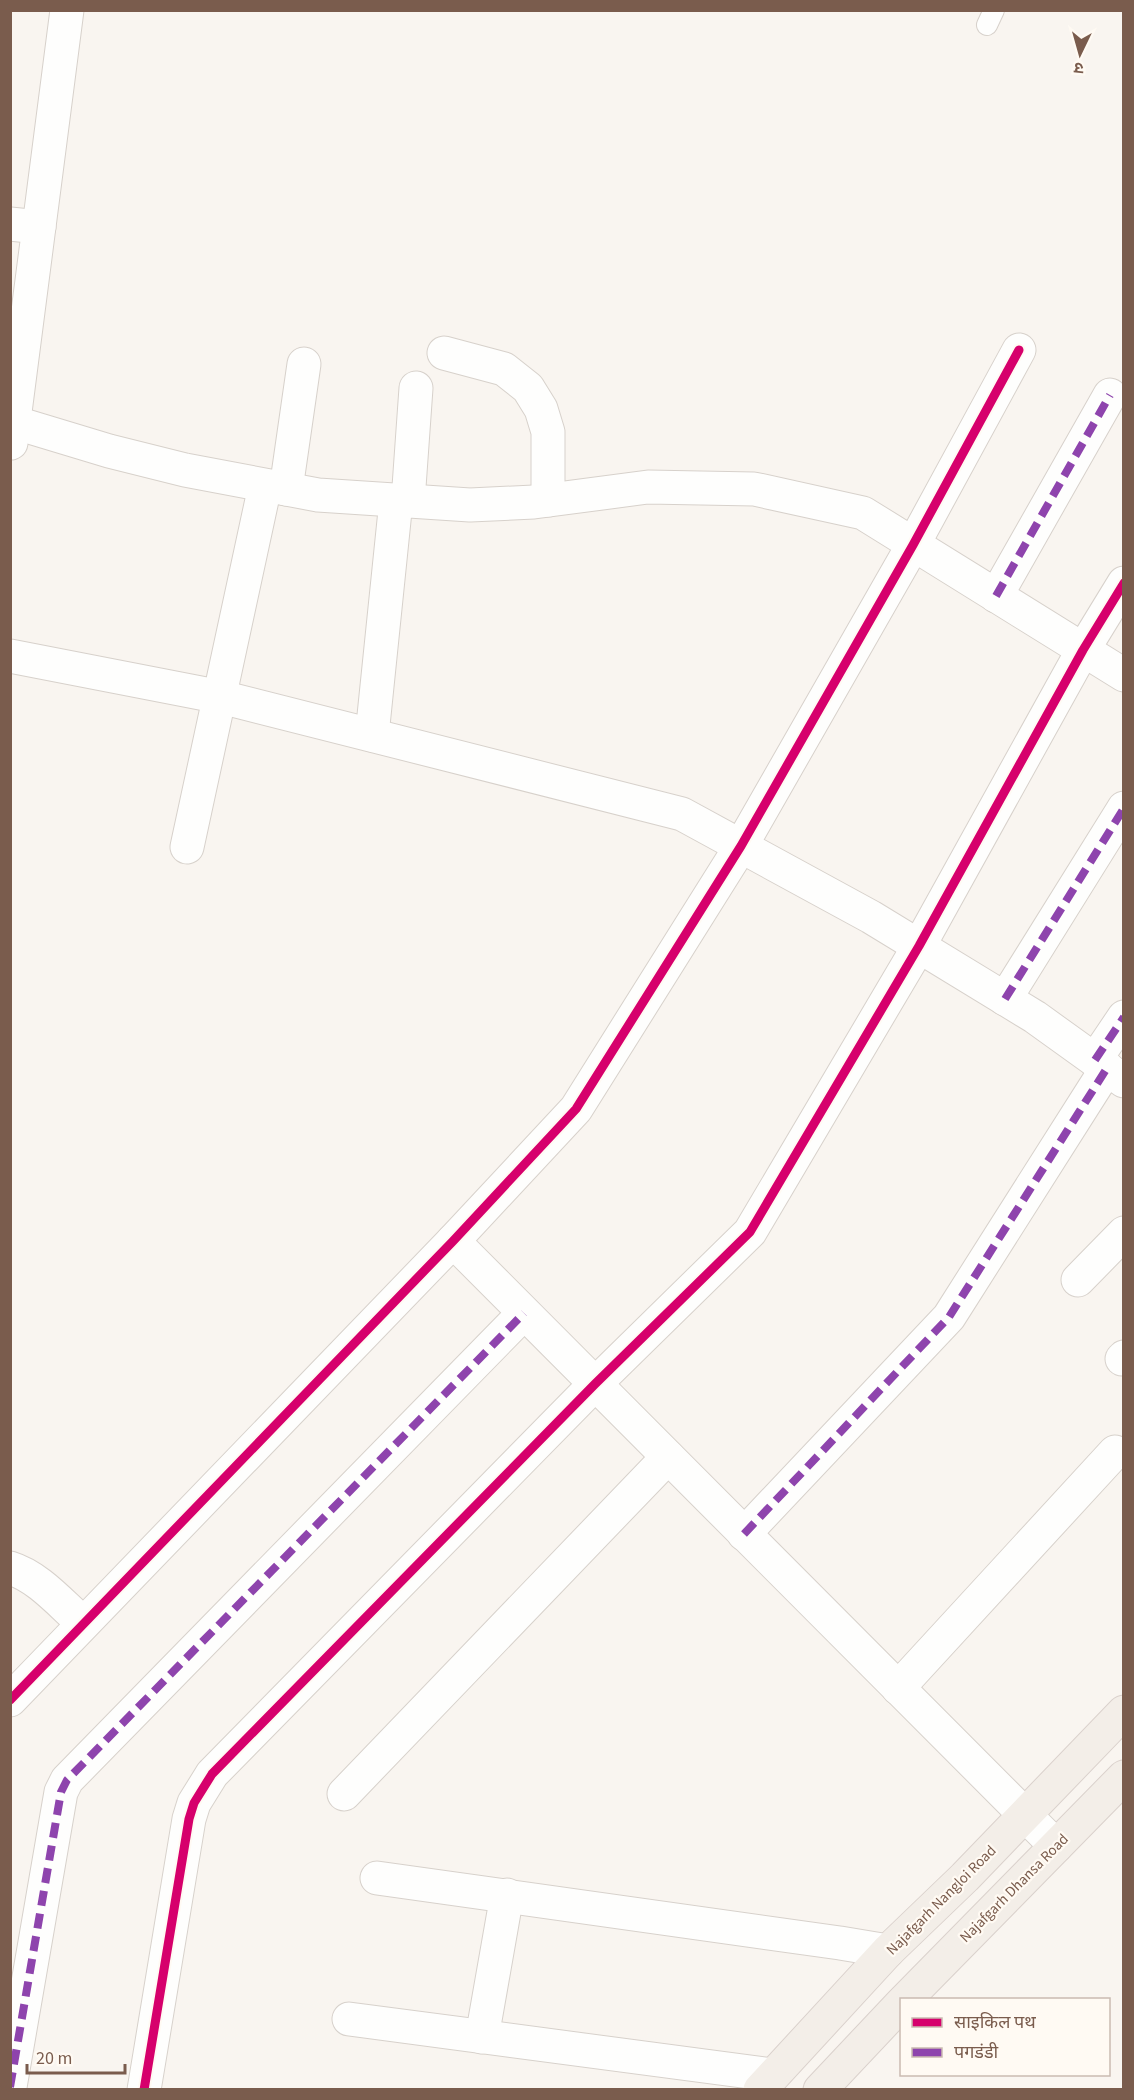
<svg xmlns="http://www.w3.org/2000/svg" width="1134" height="2100" viewBox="0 0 1134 2100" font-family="'Source Sans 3','Noto Sans Devanagari',sans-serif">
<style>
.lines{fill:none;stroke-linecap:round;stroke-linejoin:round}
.service-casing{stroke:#d7d1cb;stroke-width:22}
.minor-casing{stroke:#d7d1cb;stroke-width:35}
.primary-casing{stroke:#dad1cc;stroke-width:35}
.service{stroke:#fefefd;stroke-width:20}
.minor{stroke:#fefefd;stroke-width:33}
.primary{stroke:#f3eee8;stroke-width:33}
.quiet{stroke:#8e44ad;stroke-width:8;stroke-dasharray:15 8;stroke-linecap:butt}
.cycleway-casing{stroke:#fffaf3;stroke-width:13}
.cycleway{stroke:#d6006c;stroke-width:9}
.labels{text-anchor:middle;stroke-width:4.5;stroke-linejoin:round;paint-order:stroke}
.street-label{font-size:15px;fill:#7a5c4d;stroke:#fffaf3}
</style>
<rect width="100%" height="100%" fill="#f9f5f0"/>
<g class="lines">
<g class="service-casing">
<path id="service" d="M 987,25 L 994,10"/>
</g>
<g class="minor-casing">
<g id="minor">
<path d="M 10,224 L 39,227"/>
<path d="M 444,353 L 504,369 L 528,388 L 541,409 L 548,432 L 548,500"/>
<path d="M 13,422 L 109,451 L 185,470 L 318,495 L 470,505 L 534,502 L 648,487 L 754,489 L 863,513 L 1124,675"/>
<path d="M 11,443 L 67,10"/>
<path d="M 286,489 L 304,364"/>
<path d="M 408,501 L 416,388"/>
<path d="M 996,596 L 1110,395"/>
<path d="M 10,656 L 221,697 L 682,814 L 871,917 L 1035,1017 L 1124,1081"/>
<path d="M 372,735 L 396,501"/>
<path d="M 187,847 L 265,486"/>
<path d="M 1005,999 L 1124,808"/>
<path d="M 1095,1060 L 1124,1017"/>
<path d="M 453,1241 L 1056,1846"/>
<path d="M 1078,1280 L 1124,1233"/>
<path d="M 1122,1359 L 1124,1357"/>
<path d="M 744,1534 L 949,1317 L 1107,1068"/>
<path d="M 10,1568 C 39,1577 61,1604 83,1623"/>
<path d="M 898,1688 L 1115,1452"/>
<path d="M 10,1700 L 453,1241 L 576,1109 L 741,846 L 913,545 L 1019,350"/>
<path d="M 344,1794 L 668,1457"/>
<path d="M 377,1878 L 840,1943 L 888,1951"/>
<path d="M 349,2019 L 773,2075"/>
<path d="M 482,2037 L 507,1895"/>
<path d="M 10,2087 L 61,1792 L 67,1780 L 524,1313"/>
<path d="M 144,2090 L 189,1819 L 194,1803 L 212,1774 L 595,1384 L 750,1232 L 919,946 L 1083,650 L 1124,583"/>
</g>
</g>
<g class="primary-casing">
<g id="primary">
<path d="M 905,2000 L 1124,1777"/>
<path d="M 760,2090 L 888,1951 L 965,1877 L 1124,1712"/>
<path d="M 820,2090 L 902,2003"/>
</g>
</g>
<use href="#service" class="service"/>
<use href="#minor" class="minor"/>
<use href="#primary" class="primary"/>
<g class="quiet">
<path d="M 996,596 L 1110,395"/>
<path d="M 1005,999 L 1124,808"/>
<path d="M 1095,1060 L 1124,1017"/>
<path d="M 744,1534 L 949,1317 L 1107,1068"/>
<path d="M 10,2087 L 61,1792 L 67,1780 L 524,1313"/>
</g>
<g class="cycleway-casing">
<g id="cycleway">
<path d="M 10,1700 L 453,1241 L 576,1109 L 741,846 L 913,545 L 1019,350"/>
<path d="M 144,2090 L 189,1819 L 194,1803 L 212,1774 L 595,1384 L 750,1232 L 919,946 L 1083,650 L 1124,583"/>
</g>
</g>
<use href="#cycleway" class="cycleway"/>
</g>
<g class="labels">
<g class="street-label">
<text transform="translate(1014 1888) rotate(-45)" y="5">Najafgarh Dhansa Road</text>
<text transform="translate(941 1900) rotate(-45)" y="5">Najafgarh Nangloi Road</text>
</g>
</g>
<rect width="1134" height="2100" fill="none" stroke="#7a5c4d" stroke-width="24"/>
<rect x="900" y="1998" width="210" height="78" fill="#fffaf3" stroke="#cabbb1" stroke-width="1.5"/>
<rect x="912" y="2018" width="30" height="9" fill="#d6006c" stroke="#cabbb1" stroke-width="1.5"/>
<text x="954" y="2028" font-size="18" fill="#7a5c4d">साइकिल पथ</text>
<rect x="912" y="2048" width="30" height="9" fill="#8e44ad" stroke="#cabbb1" stroke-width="1.5"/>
<text x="954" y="2058" font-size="18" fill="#7a5c4d">पगडंडी</text>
<g transform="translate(1080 54) rotate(185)" stroke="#fffaf3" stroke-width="4.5" paint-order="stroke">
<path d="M0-4.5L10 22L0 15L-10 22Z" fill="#7a5c4d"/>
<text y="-9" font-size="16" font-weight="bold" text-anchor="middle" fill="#7a5c4d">उ</text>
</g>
<path d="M27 2064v9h98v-9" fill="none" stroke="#7a5c4d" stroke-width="3"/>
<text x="36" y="2064" font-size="18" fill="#7a5c4d" stroke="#fffaf3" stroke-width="4.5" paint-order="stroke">20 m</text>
</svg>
